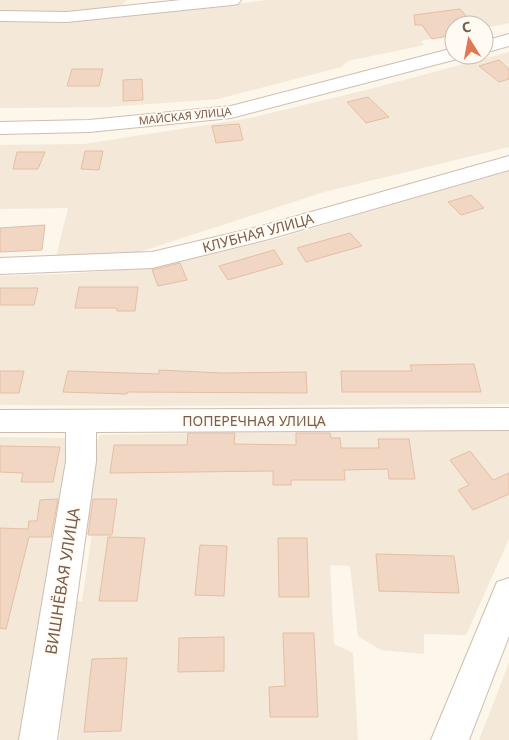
<svg xmlns="http://www.w3.org/2000/svg" width="509" height="740" viewBox="0 0 509 740" font-family="'Noto Sans',sans-serif">
<style>
.residential{fill:#f4e8d9}
.building{fill:#f1d7c3;stroke:#e4bea4}
.lines{fill:none;stroke-linecap:round;stroke-linejoin:round}
.minor-casing{stroke:#cfbeb0;stroke-width:2}
.minor{fill:#fff;fill-rule:evenodd}
.labels{text-anchor:middle;stroke-width:4;stroke-linejoin:round;paint-order:stroke}
.far-street-label{font-size:11px;fill:#785e4e;stroke:#fffaf2}
.street-label{font-size:14px;fill:#785e4e;stroke:#fffaf2}
.near-street-label{font-size:16px;fill:#785e4e;stroke:#fffaf2}
</style>
<rect width="100%" height="100%" fill="#fcf6eb"/>
<g class="residential">
<path d="M 0,0 L 127,0 L 118,8 L 69,14 L 0,13 Z"/>
<path d="M 268,0 L 509,0 L 509,23 L 484,28 L 484,25 L 454,25 L 454,34 L 421,41 L 424,45 L 348,61 L 341,67 L 218,99 L 108,107 L 0,108 L 0,20 L 225,5 Z"/>
<path d="M 509,52 L 509,147 L 324,192 L 127,256 L 56,257 L 68,208 L 0,209 L 0,145 L 84,144 L 250,118 L 370,89 Z"/>
<path d="M 509,170 L 509,404 L 153,406 L 0,405 L 0,276 L 64,274 L 151,268 L 280,238 Z"/>
<path d="M 296,431 L 509,431 L 509,539 L 466,635 L 424,634 L 424,654 L 381,650 L 358,636 L 350,566 L 330,565 L 334,644 L 353,653 L 358,740 L 59,740 L 73,601 L 82,601 L 92,535 L 84,535 L 96,444 L 100,435 Z"/>
<path d="M 0,437 L 69,438 L 19,740 L 0,740 Z"/>
<path d="M 509,662 L 509,740 L 479,740 L 504,676 Z"/>
</g>
<g class="building">
<path d="M 460,9 L 474,25 L 454,25 L 454,35 L 432,39 L 422,25 L 415,25 L 414,15 Z"/>
<path d="M 499,60 L 509,69 L 509,79 L 499,82 L 479,66 Z"/>
<path d="M 72,69 L 103,69 L 99,86 L 67,86 Z"/>
<path d="M 142,79 L 143,100 L 123,101 L 123,80 Z"/>
<path d="M 368,97 L 389,117 L 366,123 L 347,102 Z"/>
<path d="M 239,124 L 243,140 L 216,143 L 212,126 Z"/>
<path d="M 85,151 L 103,151 L 99,170 L 81,169 Z"/>
<path d="M 17,152 L 45,152 L 38,169 L 13,169 Z"/>
<path d="M 471,195 L 484,208 L 461,215 L 448,202 Z"/>
<path d="M 45,225 L 42,250 L 0,252 L 0,228 Z"/>
<path d="M 350,233 L 362,246 L 306,262 L 297,248 Z"/>
<path d="M 274,250 L 283,264 L 228,280 L 219,266 Z"/>
<path d="M 180,263 L 187,280 L 158,286 L 152,270 Z"/>
<path d="M 79,287 L 138,287 L 135,311 L 117,311 L 117,308 L 75,308 Z"/>
<path d="M 0,288 L 38,288 L 34,305 L 0,305 Z"/>
<path d="M 474,364 L 481,392 L 342,392 L 341,371 L 412,371 L 410,365 Z"/>
<path d="M 159,370 L 222,373 L 306,372 L 307,393 L 127,392 L 127,394 L 63,392 L 68,371 L 159,374 Z"/>
<path d="M 0,371 L 24,371 L 19,393 L 0,393 Z"/>
<path d="M 188,433 L 235,433 L 234,444 L 296,445 L 296,433 L 330,433 L 331,438 L 340,438 L 341,448 L 379,448 L 378,439 L 409,439 L 415,479 L 389,479 L 388,469 L 344,470 L 345,480 L 291,480 L 291,485 L 273,485 L 273,471 L 110,473 L 114,445 L 187,445 Z"/>
<path d="M 0,446 L 60,447 L 53,482 L 21,482 L 23,473 L 0,472 Z"/>
<path d="M 470,451 L 493,480 L 509,473 L 509,494 L 473,510 L 458,490 L 469,485 L 450,460 Z"/>
<path d="M 58,499 L 51,537 L 29,537 L 6,629 L 0,628 L 0,528 L 28,529 L 29,521 L 37,521 L 40,500 Z"/>
<path d="M 93,499 L 117,499 L 112,535 L 88,535 Z"/>
<path d="M 108,537 L 145,538 L 137,601 L 99,601 Z"/>
<path d="M 278,538 L 307,538 L 309,597 L 279,597 Z"/>
<path d="M 200,545 L 227,546 L 224,596 L 195,595 Z"/>
<path d="M 376,554 L 454,556 L 459,593 L 379,591 Z"/>
<path d="M 283,633 L 314,633 L 318,717 L 270,717 L 269,687 L 285,686 Z"/>
<path d="M 224,637 L 224,671 L 178,672 L 179,638 Z"/>
<path d="M 127,658 L 121,731 L 84,732 L 92,659 Z"/>
</g>
<g class="lines">
<g class="minor-casing">
<g id="minor">
<path d="M 181,0 L 241,0 L 238,4 L 232,5 L 67,22 L 0,21 L 0,11 L 67,12 Z"/>
<path d="M 509,34 L 509,46 L 484,53 L 484,41 Z"/>
<path d="M 454,48 L 454,55 L 463,55 L 461,58 L 231,118 L 89,132 L 0,134 L 0,122 L 89,120 L 231,106 Z"/>
<path d="M 509,156 L 509,170 L 269,239 L 152,268 L 0,274 L 0,258 L 152,252 L 258,227 Z"/>
<path d="M 509,408 L 509,430 L 96,432 L 96,461 L 57,740 L 19,740 L 66,461 L 66,432 L 0,432 L 0,410 Z"/>
<path d="M 509,578 L 509,636 L 469,740 L 431,740 L 497,582 Z"/>
</g>
</g>
<use href="#minor" class="minor"/>
</g>
<g class="labels">
<g class="far-street-label">
<text transform="translate(185 116) rotate(-6)" y="4">МАЙСКАЯ УЛИЦА</text>
</g>
<g class="street-label">
<text transform="translate(258 233) rotate(-15)" y="5">КЛУБНАЯ УЛИЦА</text>
<text x="254" y="426">ПОПЕРЕЧНАЯ УЛИЦА</text>
</g>
<g class="near-street-label">
<text transform="translate(62 581) rotate(-81)" y="6">ВИШНЁВАЯ УЛИЦА</text>
</g>
</g>
<g transform="translate(469 40) rotate(349)"><circle r="24" fill="#fffaf2" stroke="#c9bcb0"/>
<path d="M0-4L9 19L0 12L-9 19Z" fill="#e27754"/>
<text y="-8" font-size="14" font-weight="bold" text-anchor="middle" fill="#785e4e">С</text>
</g>
</svg>
